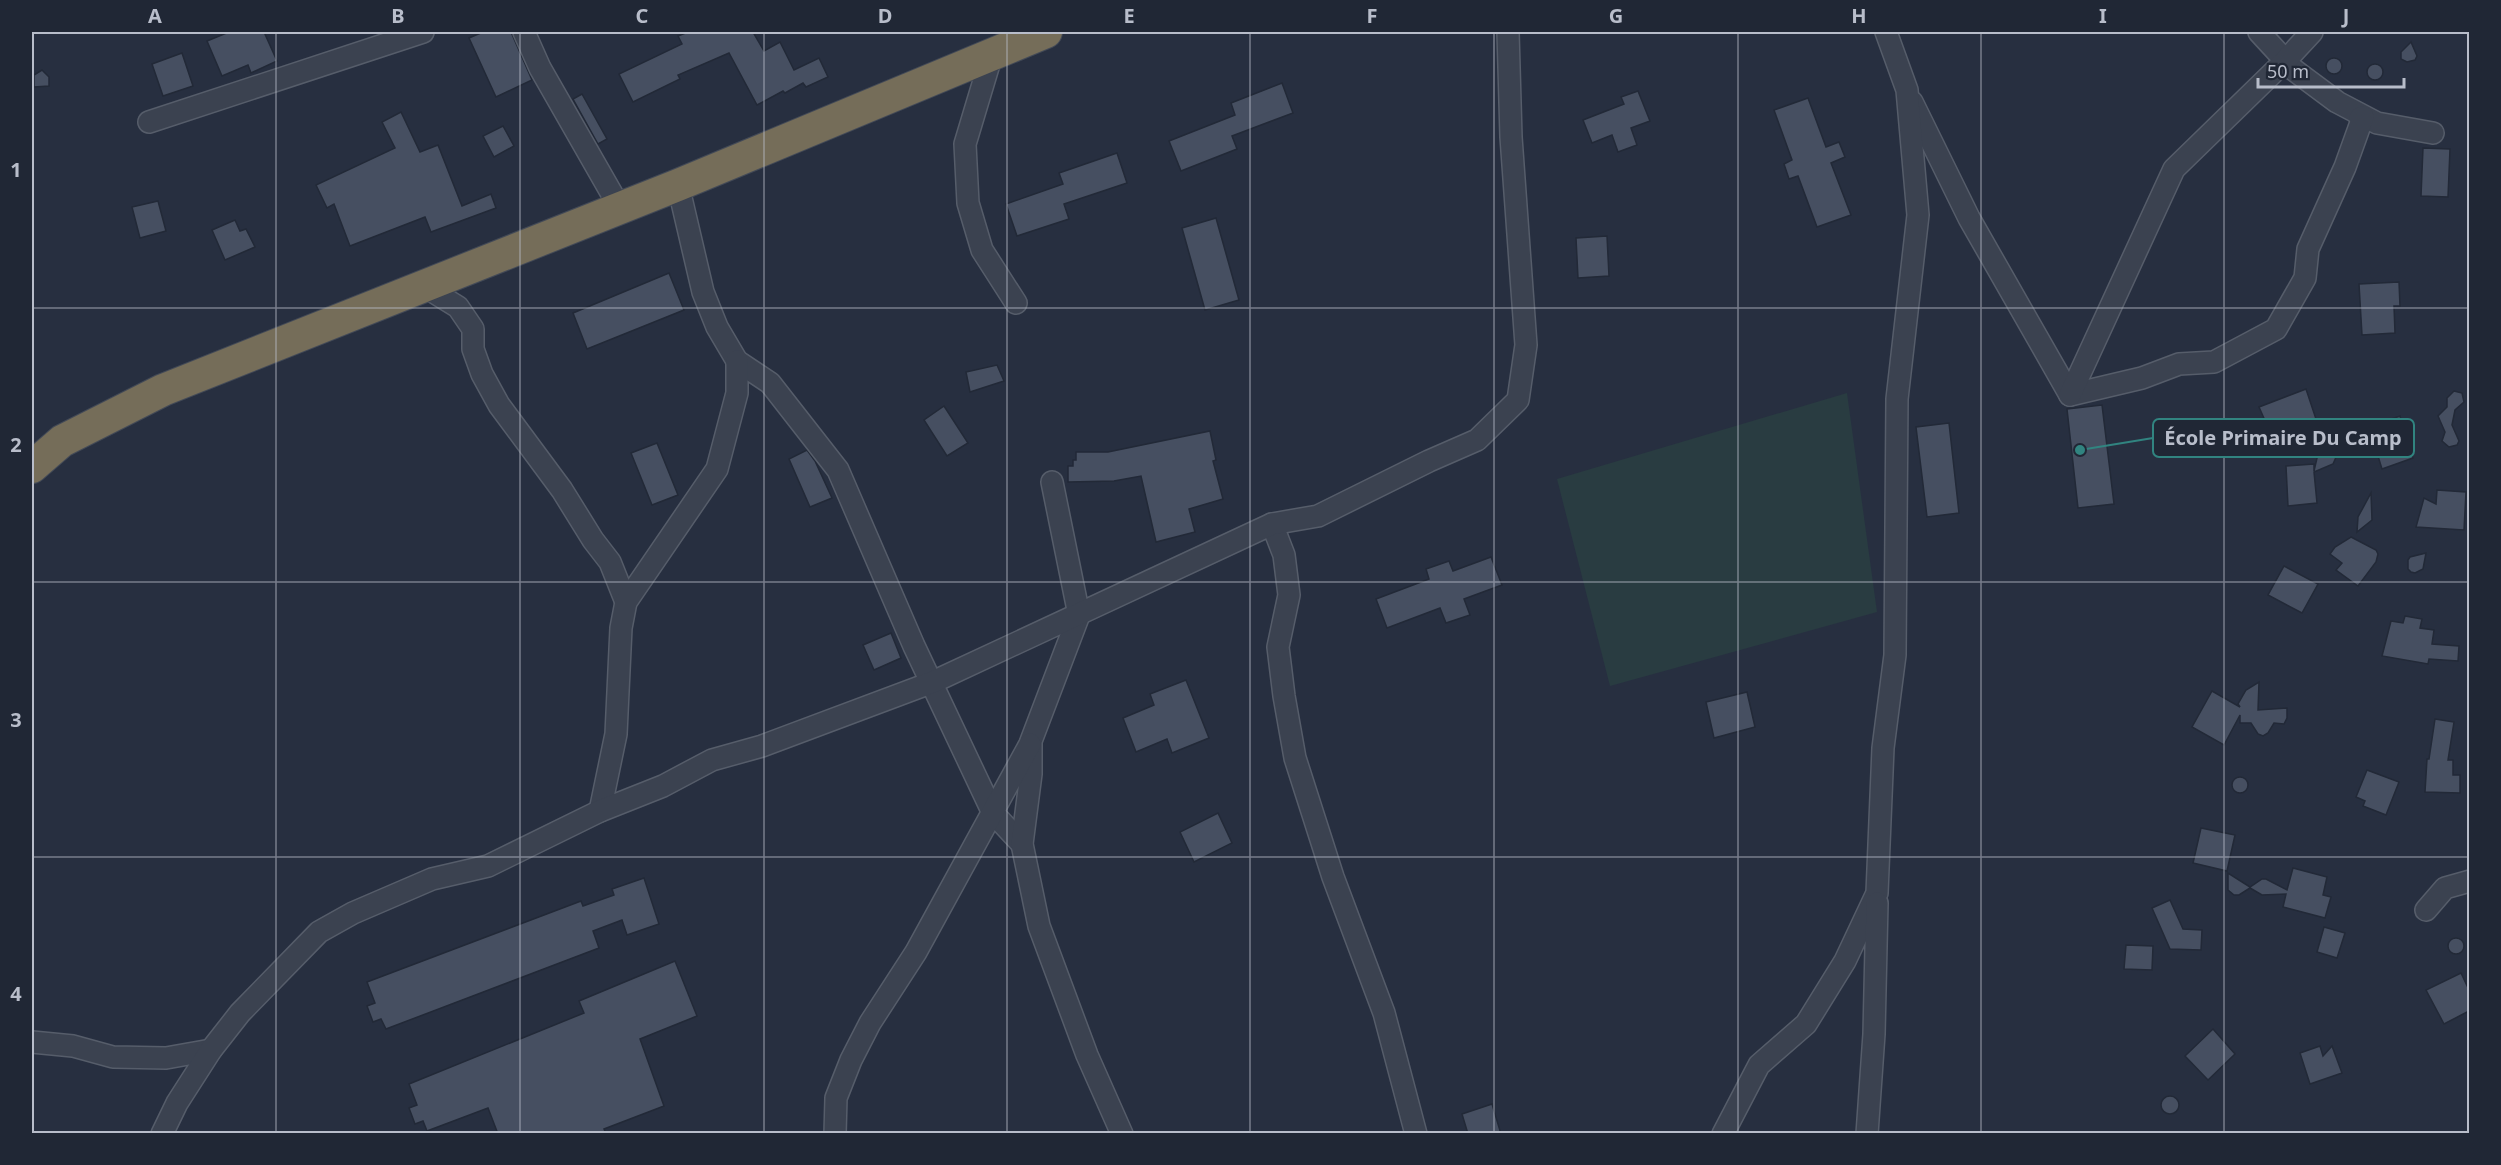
<svg xmlns="http://www.w3.org/2000/svg" width="2501" height="1165" viewBox="0 0 2501 1165" font-family="'Noto Sans',sans-serif">
<style>
.green{fill:#293c41}
.building{fill:#464f61;stroke:#222937;stroke-width:1.5}
.lines{fill:none;stroke-linecap:round;stroke-linejoin:round}
.minor-casing{stroke:#565d6a;stroke-width:24}
.highway-casing{stroke:#434a57;stroke-width:34}
.minor{stroke:#3b4250;stroke-width:21}
.highway{stroke:#756d59;stroke-width:32}
.grid{fill:none;stroke:#b8bdca;stroke-width:1.5;stroke-opacity:0.55}
.leader{fill:none;stroke:#318480;stroke-width:2}
.callout-dot{fill:#318480;stroke:#202735;stroke-width:2}
.callout{fill:#202735;stroke:#318480;stroke-width:2}
.callout-label{font-size:20px;text-anchor:middle;font-weight:bold;fill:#b8bdca}
.neatline{fill:none;stroke:#b8bdca;stroke-width:2}
.grid-label{font-size:20px;text-anchor:middle;font-weight:bold;fill:#b8bdca}
</style>
<rect width="100%" height="100%" fill="#272f40"/>
<path class="green" d="M 1847,393 L 1877,612 L 1610,686 L 1557,479 Z"/>
<g class="building">
<path d="M 229,32 L 264,32 L 277,61 L 251,73 L 248,65 L 222,76 L 207,41 Z"/>
<path d="M 483,32 L 511,32 L 532,80 L 496,97 L 469,38 Z"/>
<path d="M 688,32 L 753,32 L 764,51 L 780,42 L 794,70 L 819,58 L 828,77 L 806,87 L 803,83 L 785,93 L 783,91 L 757,105 L 729,53 L 678,75 L 680,79 L 633,102 L 619,74 L 682,44 L 678,36 Z"/>
<path d="M 2411,42 L 2417,56 L 2415,60 L 2407,62 L 2401,59 L 2401,52 Z"/>
<path d="M 182,53 L 193,86 L 163,96 L 152,64 Z"/>
<circle cx="2334" cy="66" r="8"/>
<circle cx="2375" cy="72" r="8"/>
<path d="M 42,70 L 49,77 L 49,86 L 34,87 L 34,75 Z"/>
<path d="M 1282,83 L 1293,113 L 1232,136 L 1237,149 L 1181,171 L 1169,141 L 1235,115 L 1231,103 Z"/>
<path d="M 1638,91 L 1650,121 L 1631,128 L 1637,145 L 1618,152 L 1612,135 L 1592,143 L 1583,120 L 1624,104 L 1621,97 Z"/>
<path d="M 582,94 L 607,139 L 598,144 L 573,99 Z"/>
<path d="M 1808,98 L 1826,147 L 1839,142 L 1845,157 L 1831,163 L 1851,215 L 1817,227 L 1798,176 L 1789,179 L 1784,164 L 1792,160 L 1774,110 Z"/>
<path d="M 401,112 L 420,152 L 438,145 L 462,206 L 491,194 L 496,208 L 431,232 L 425,217 L 350,246 L 334,204 L 327,208 L 316,185 L 395,148 L 382,122 Z"/>
<path d="M 503,126 L 514,146 L 494,157 L 483,136 Z"/>
<path d="M 2423,148 L 2450,149 L 2448,197 L 2421,196 Z"/>
<path d="M 1117,153 L 1127,183 L 1064,204 L 1069,219 L 1017,236 L 1006,204 L 1063,184 L 1059,173 Z"/>
<path d="M 158,201 L 166,231 L 140,238 L 132,207 Z"/>
<path d="M 1216,218 L 1239,300 L 1205,310 L 1182,228 Z"/>
<path d="M 235,220 L 240,231 L 246,229 L 255,247 L 225,260 L 212,230 Z"/>
<path d="M 1607,236 L 1609,276 L 1578,278 L 1576,238 Z"/>
<path d="M 669,273 L 684,310 L 587,349 L 573,313 Z"/>
<path d="M 2399,282 L 2400,306 L 2394,306 L 2395,333 L 2362,335 L 2359,284 Z"/>
<path d="M 997,365 L 1004,381 L 970,392 L 966,372 Z"/>
<path d="M 2306,389 L 2318,425 L 2274,441 L 2259,407 Z"/>
<path d="M 2454,391 L 2462,393 L 2464,402 L 2455,410 L 2452,425 L 2459,441 L 2457,445 L 2449,447 L 2442,441 L 2445,432 L 2438,416 L 2447,407 L 2447,398 Z"/>
<path d="M 2102,405 L 2114,504 L 2078,508 L 2067,409 Z"/>
<path d="M 944,406 L 968,443 L 947,456 L 924,420 Z"/>
<path d="M 2400,416 L 2413,458 L 2382,469 L 2369,427 Z"/>
<path d="M 1949,423 L 1959,513 L 1927,517 L 1916,427 Z"/>
<path d="M 1210,431 L 1216,460 L 1213,461 L 1223,499 L 1189,509 L 1195,532 L 1156,542 L 1141,476 L 1114,481 L 1068,482 L 1068,466 L 1073,466 L 1073,460 L 1076,460 L 1076,452 L 1108,452 Z"/>
<path d="M 657,443 L 678,495 L 652,505 L 631,453 Z"/>
<path d="M 2320,445 L 2332,447 L 2337,455 L 2333,464 L 2314,472 L 2317,503 L 2288,506 L 2286,466 L 2314,464 L 2314,471 Z"/>
<path d="M 807,450 L 815,461 L 832,498 L 810,507 L 789,459 Z"/>
<path d="M 2437,490 L 2466,492 L 2464,530 L 2416,527 L 2424,498 L 2436,504 Z"/>
<path d="M 2371,493 L 2372,520 L 2357,532 L 2358,517 Z"/>
<path d="M 2351,537 L 2376,550 L 2378,554 L 2376,562 L 2358,586 L 2336,570 L 2342,563 L 2330,554 L 2335,547 Z"/>
<path d="M 2426,553 L 2423,569 L 2415,573 L 2411,572 L 2408,569 L 2408,560 L 2410,557 Z"/>
<path d="M 1491,557 L 1502,585 L 1464,599 L 1470,615 L 1446,623 L 1440,608 L 1387,628 L 1376,599 L 1429,579 L 1426,569 L 1449,561 L 1453,571 Z"/>
<path d="M 2284,566 L 2318,584 L 2302,613 L 2268,595 Z"/>
<path d="M 2405,616 L 2422,619 L 2420,628 L 2434,630 L 2432,644 L 2459,646 L 2458,661 L 2429,659 L 2428,664 L 2382,656 L 2391,621 L 2403,623 Z"/>
<path d="M 891,633 L 901,658 L 874,670 L 863,645 Z"/>
<path d="M 1186,680 L 1209,738 L 1172,753 L 1167,739 L 1136,752 L 1123,718 L 1154,705 L 1150,694 Z"/>
<path d="M 2259,682 L 2258,710 L 2287,708 L 2287,718 L 2284,724 L 2274,723 L 2268,733 L 2263,736 L 2258,734 L 2251,723 L 2240,723 L 2240,715 L 2224,745 L 2192,727 L 2212,691 L 2240,707 L 2238,704 L 2246,690 Z"/>
<path d="M 1747,692 L 1755,727 L 1714,738 L 1706,702 Z"/>
<path d="M 2435,719 L 2454,722 L 2448,760 L 2453,760 L 2453,775 L 2460,775 L 2460,793 L 2425,792 L 2427,759 L 2429,759 Z"/>
<path d="M 2367,770 L 2399,782 L 2386,815 L 2363,806 L 2365,801 L 2356,797 Z"/>
<circle cx="2240" cy="785" r="8"/>
<path d="M 1218,813 L 1232,843 L 1194,862 L 1180,832 Z"/>
<path d="M 2201,828 L 2235,835 L 2227,871 L 2193,863 Z"/>
<path d="M 2293,868 L 2327,877 L 2323,895 L 2331,897 L 2325,918 L 2283,907 L 2286,894 L 2262,895 L 2250,888 L 2239,895 L 2234,895 L 2228,890 L 2228,873 L 2250,887 L 2262,879 L 2266,879 L 2287,890 Z"/>
<path d="M 644,878 L 659,924 L 627,935 L 622,920 L 593,931 L 599,948 L 386,1029 L 381,1019 L 373,1022 L 367,1006 L 375,1003 L 367,982 L 581,901 L 583,906 L 614,895 L 612,889 Z"/>
<path d="M 2170,900 L 2183,929 L 2202,930 L 2201,950 L 2170,949 L 2152,908 Z"/>
<path d="M 2324,927 L 2345,933 L 2337,958 L 2317,952 Z"/>
<circle cx="2456" cy="946" r="8"/>
<path d="M 2126,945 L 2153,946 L 2152,970 L 2124,969 Z"/>
<path d="M 675,961 L 697,1016 L 640,1039 L 664,1106 L 604,1129 L 606,1134 L 498,1134 L 488,1108 L 427,1131 L 423,1121 L 415,1124 L 409,1108 L 417,1105 L 409,1084 L 584,1013 L 579,1001 Z"/>
<path d="M 2461,973 L 2469,990 L 2469,1011 L 2444,1024 L 2426,990 Z"/>
<path d="M 2213,1029 L 2235,1054 L 2208,1080 L 2185,1056 Z"/>
<path d="M 2320,1046 L 2323,1056 L 2332,1046 L 2342,1073 L 2310,1084 L 2300,1053 Z"/>
<circle cx="2170" cy="1105" r="9"/>
<path d="M 1492,1104 L 1501,1134 L 1468,1134 L 1462,1114 Z"/>
</g>
<g class="lines">
<g class="minor-casing">
<g id="minor">
<path d="M 524,32 L 540,68 L 620,208"/>
<path d="M 2259,32 L 2294,70 L 2337,102 L 2377,123 L 2433,133"/>
<path d="M 992,54 L 965,144 L 968,203 L 982,250 L 1016,303"/>
<path d="M 1912,102 L 1969,218 L 2070,395 L 2142,378 L 2179,364 L 2214,362 L 2276,329 L 2305,278 L 2308,249 L 2345,167 L 2363,117 L 2360,118"/>
<path d="M 149,122 L 423,32"/>
<path d="M 678,185 L 703,292 L 717,327 L 737,361 L 770,383 L 838,470 L 914,646 L 993,813 L 1022,844"/>
<path d="M 424,286 L 458,307 L 473,329 L 473,349 L 482,374 L 499,405 L 562,490 L 593,540 L 610,562 L 626,602"/>
<path d="M 2070,395 L 2174,169 L 2286,60 L 2312,32"/>
<path d="M 1052,482 L 1079,615 L 1031,741 L 1031,774 L 1022,844 L 1039,926 L 1087,1055 L 1122,1134"/>
<path d="M 1272,524 L 1284,555 L 1289,595 L 1278,647 L 1284,696 L 1295,758 L 1333,877 L 1384,1013 L 1416,1134"/>
<path d="M 600,811 L 616,734 L 621,628 L 626,602 L 717,469 L 737,393 L 737,361"/>
<path d="M 2426,910 L 2445,888 L 2470,881"/>
<path d="M 32,1042 L 73,1046 L 113,1057 L 166,1058 L 211,1050"/>
<path d="M 162,1134 L 177,1103 L 211,1050 L 240,1013 L 319,932 L 353,913 L 432,879 L 488,866 L 600,811 L 663,786 L 712,760 L 762,746 L 933,682 L 1272,524 L 1318,516 L 1429,461 L 1477,440 L 1518,400 L 1526,345 L 1511,137 L 1508,32"/>
<path d="M 835,1134 L 836,1098 L 851,1060 L 870,1023 L 916,952 L 1030,744"/>
<path d="M 1723,1134 L 1759,1065 L 1806,1024 L 1845,961 L 1877,893 L 1883,748 L 1895,655 L 1897,399 L 1918,215 L 1907,90 L 1886,32"/>
<path d="M 1867,1134 L 1874,1034 L 1877,903"/>
</g>
</g>
<g class="highway-casing">
<path id="highway" d="M 32,467 L 62,441 L 163,390 L 678,185 L 1046,32"/>
</g>
<use href="#minor" class="minor"/>
<use href="#highway" class="highway"/>
</g>
<path class="grid" d="M 276,32 L 276,1134M 520,32 L 520,1134M 764,32 L 764,1134M 1007,32 L 1007,1134M 1250,32 L 1250,1134M 1494,32 L 1494,1134M 1738,32 L 1738,1134M 1981,32 L 1981,1134M 2224,32 L 2224,1134M 32,308 L 2470,308M 32,582 L 2470,582M 32,857 L 2470,857"/>
<path class="leader" d="M2080 450L2153 438"/>
<circle class="callout-dot" cx="2080" cy="450" r="6"/>
<rect class="callout" x="2153" y="419" width="261" height="38" rx="6"/>
<g class="callout-label">
<text x="2283" y="445">École Primaire Du Camp</text>
</g>
<rect width="2501" height="1165" fill="none" stroke="#202735" stroke-width="66"/>
<path d="M2258 78v9h146v-9" fill="none" stroke="#b8bdca" stroke-width="3"/>
<text x="2267" y="78" font-size="18" fill="#b8bdca" stroke="#202735" stroke-width="4.5" paint-order="stroke">50 m</text>
<rect x="33" y="33" width="2435" height="1099" class="neatline"/>
<g class="grid-label">
<text x="155" y="23">A</text>
<text x="398" y="23">B</text>
<text x="642" y="23">C</text>
<text x="885" y="23">D</text>
<text x="1129" y="23">E</text>
<text x="1372" y="23">F</text>
<text x="1616" y="23">G</text>
<text x="1859" y="23">H</text>
<text x="2103" y="23">I</text>
<text x="2346" y="23">J</text>
<text x="16" y="177">1</text>
<text x="16" y="452">2</text>
<text x="16" y="727">3</text>
<text x="16" y="1001">4</text>
</g>
</svg>
